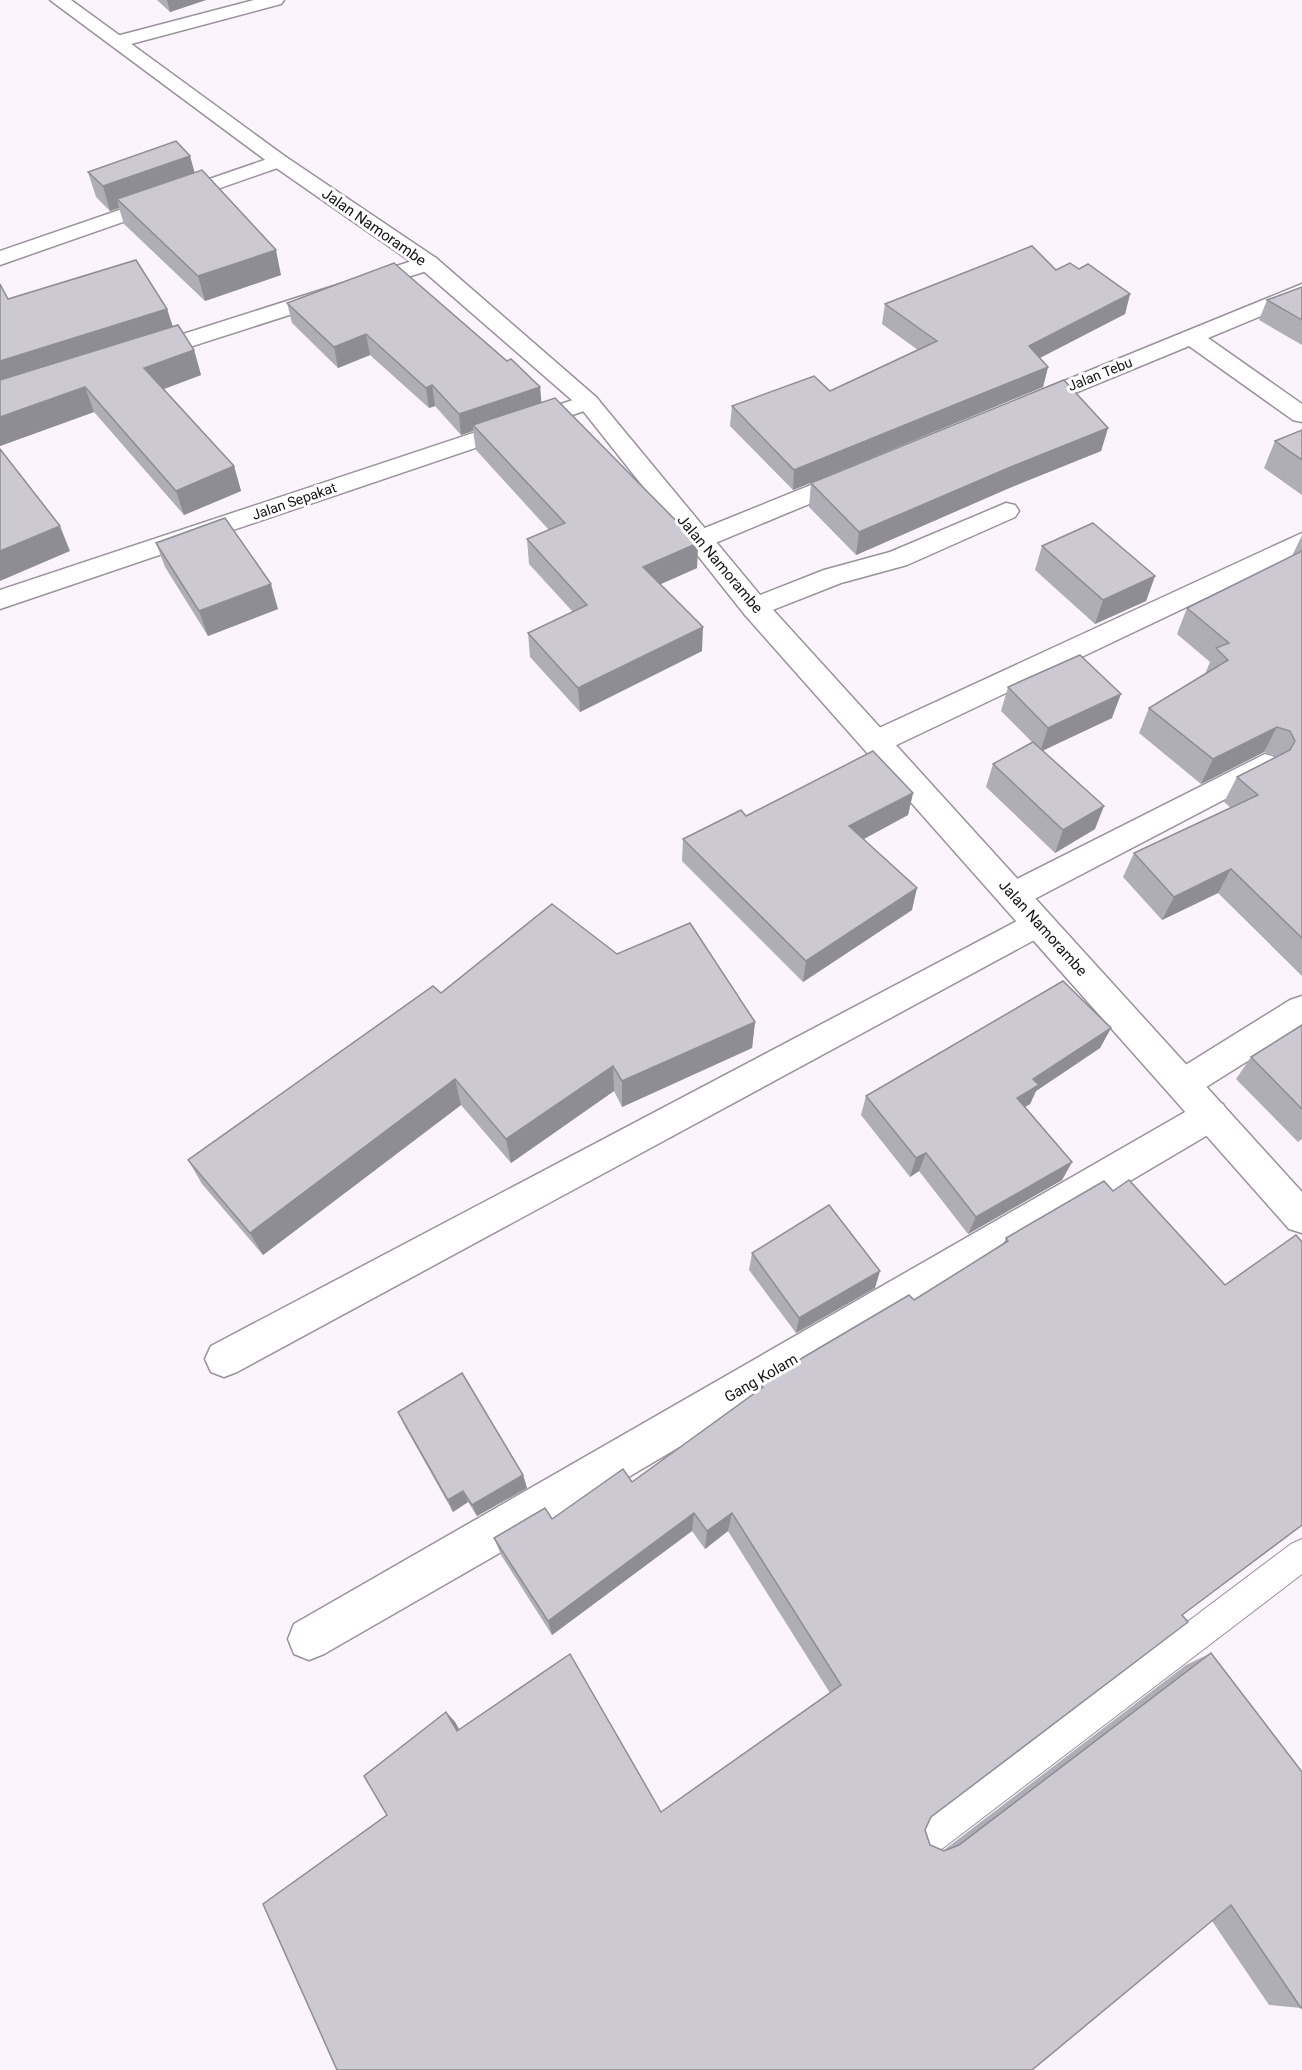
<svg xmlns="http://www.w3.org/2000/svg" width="1302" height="2070" viewBox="0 0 1302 2070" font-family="Roboto,sans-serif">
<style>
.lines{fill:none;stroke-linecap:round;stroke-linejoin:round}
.service-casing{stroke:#99929a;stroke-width:2}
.minor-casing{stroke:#99929a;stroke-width:3}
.tertiary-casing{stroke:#99929a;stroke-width:3}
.service{fill:#fff;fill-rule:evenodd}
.minor{fill:#fff;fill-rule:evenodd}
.tertiary{fill:#fff;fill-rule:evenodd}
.wall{fill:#afadb5}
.shaded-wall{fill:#8f8d94}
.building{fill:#ccc9d3;stroke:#8f8d94;stroke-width:1.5}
.labels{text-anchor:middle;stroke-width:6;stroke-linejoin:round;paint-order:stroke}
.far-street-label{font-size:14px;fill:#151316;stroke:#fff}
.street-label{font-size:15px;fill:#151316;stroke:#fff}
</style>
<rect width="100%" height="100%" fill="#fbf4fd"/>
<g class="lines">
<g class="service-casing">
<path id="service" d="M 1302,1539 L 1302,1574 L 943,1848 L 931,1853 L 919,1848 L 914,1836 L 919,1824 L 1291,1544 Z"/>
</g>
<g class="minor-casing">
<g id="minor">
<path d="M 254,0 L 284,0 L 281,4 L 116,48 L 107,42 L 109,38 Z"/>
<path d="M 279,155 L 286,157 L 289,161 L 286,165 L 0,265 L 0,251 Z"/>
<path d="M 428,256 L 436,258 L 439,263 L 436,268 L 152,359 L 136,359 L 132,354 L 136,349 Z"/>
<path d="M 1302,284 L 1302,299 L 1208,338 L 1302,404 L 1302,422 L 1293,420 L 1189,346 L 1036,409 L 1028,411 L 1020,409 L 1016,404 L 1020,399 Z"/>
<path d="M 588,395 L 596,397 L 600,402 L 596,407 L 0,609 L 0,590 Z"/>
<path d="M 853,468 L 862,470 L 866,476 L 862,482 L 708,546 L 699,549 L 690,546 L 686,540 L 690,534 Z"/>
<path d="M 1006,503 L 1015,505 L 1019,511 L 1015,517 L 907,565 L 841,583 L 755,617 L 745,615 L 742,608 L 745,601 L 824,570 L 890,552 Z"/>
<path d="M 1302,533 L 1302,552 L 886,750 L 876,753 L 866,750 L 862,742 L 866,734 Z"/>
<path d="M 1265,754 L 1275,757 L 1280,765 L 1275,773 L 1025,904 L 1014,907 L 1003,904 L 998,895 L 1003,886 Z"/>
<path d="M 1038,910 L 1049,914 L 1054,923 L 1049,932 L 237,1372 L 224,1377 L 211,1372 L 205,1359 L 211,1346 Z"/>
<path d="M 1302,996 L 1302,1027 L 1195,1094 L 1183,1099 L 1171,1094 L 1166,1084 L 1171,1074 L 1290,1000 Z"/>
<path d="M 1211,1100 L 1223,1104 L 1228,1115 L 1223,1126 L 503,1551 L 324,1654 L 309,1660 L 294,1654 L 288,1639 L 294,1624 L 1199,1104 Z"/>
</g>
</g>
<g class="tertiary-casing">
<path id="tertiary" d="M 50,0 L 71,0 L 286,157 L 436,258 L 596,397 L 765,601 L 1302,1192 L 1302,1233 L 1289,1229 L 745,615 L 580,407 L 420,268 L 272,165 Z"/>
</g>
<use href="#service" class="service"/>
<use href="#minor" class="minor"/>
<use href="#tertiary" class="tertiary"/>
</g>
<g class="wall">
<path d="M 157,0 L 206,0 L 170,12 Z"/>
<path d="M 190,156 L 194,172 L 281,275 L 205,301 L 124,224 L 119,208 L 110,211 L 96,197 L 88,172 Z"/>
<path d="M 1079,269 L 1130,294 L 1125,314 L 1040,358 L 1048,367 L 1043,387 L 793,490 L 730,426 L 732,406 L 830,391 L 918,350 L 882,324 L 885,304 L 1056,270 Z"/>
<path d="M 0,284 L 8,299 L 167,309 L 173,327 L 194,350 L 201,375 L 164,389 L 234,466 L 241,491 L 184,515 L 94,412 L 0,446 Z"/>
<path d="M 1302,287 L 1302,345 L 1259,320 L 1267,300 Z"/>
<path d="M 287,303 L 507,361 L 540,387 L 541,402 L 698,543 L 697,568 L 660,584 L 702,651 L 580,712 L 530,657 L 528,633 L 573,612 L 529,564 L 527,539 L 549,530 L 476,450 L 473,431 L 461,435 L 435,406 L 429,408 L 370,355 L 338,368 L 292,323 Z"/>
<path d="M 1108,428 L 1101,451 L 1007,489 L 856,555 L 809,507 L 811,483 Z"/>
<path d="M 1302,430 L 1302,495 L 1264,468 L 1275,441 Z"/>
<path d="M 1302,535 L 1302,976 L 1218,893 L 1162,920 L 1123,877 L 1134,853 L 1231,808 L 1224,802 L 1237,777 L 1277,756 L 1264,752 L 1201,784 L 1139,733 L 1149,708 L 1205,674 L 1210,662 L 1177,634 L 1187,608 L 1292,556 Z"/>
<path d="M 156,543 L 278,609 L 208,636 L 165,567 Z"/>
<path d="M 1042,546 L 1155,576 L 1146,601 L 1095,624 L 1035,570 Z"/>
<path d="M 1008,687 L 1112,718 L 1043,750 L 1095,829 L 1055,853 L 986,787 L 993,764 L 1032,742 L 1001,711 Z"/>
<path d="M 913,793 L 908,815 L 864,839 L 912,910 L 803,982 L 682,861 L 683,839 L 746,816 Z"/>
<path d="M 617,954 L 755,1022 L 752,1048 L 622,1107 L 614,1091 L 511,1163 L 461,1105 L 263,1255 L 202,1184 L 188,1160 L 441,993 Z"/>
<path d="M 1302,1025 L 1302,1139 L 1298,1142 L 1236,1079 L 1251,1057 Z"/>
<path d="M 1111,1028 L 1100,1048 L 1036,1091 L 1030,1104 L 1025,1107 L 1072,1162 L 1062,1180 L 968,1234 L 919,1171 L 910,1177 L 861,1115 L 866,1096 Z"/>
<path d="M 1104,1181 L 1182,1615 L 931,1817 L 925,1830 L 930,1845 L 943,1850 L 944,1850 L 1186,1665 L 1211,1653 L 1301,2008 L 1269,2005 L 1212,1921 L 387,1815 L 446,1712 L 455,1722 L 459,1730 L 661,1812 L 830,1693 L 728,1531 L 705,1549 L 692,1531 L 552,1635 L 501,1555 L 494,1538 L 552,1519 L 632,1482 L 759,1390 L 761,1384 L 914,1300 L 1003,1244 L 1006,1238 Z"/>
<path d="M 752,1253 L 875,1288 L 796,1333 L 749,1270 Z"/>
<path d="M 398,1412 L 523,1475 L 527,1488 L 477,1516 L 468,1502 L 453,1512 L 404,1425 Z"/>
</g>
<g class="shaded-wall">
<path d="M 167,0 L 206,0 L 170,12 Z"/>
<path d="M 190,156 L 197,181 L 117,199 L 119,208 L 110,211 L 103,186 Z"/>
<path d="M 276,250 L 281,275 L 205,301 L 198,276 Z"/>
<path d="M 1130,294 L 1125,314 L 1024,366 L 1029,346 Z"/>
<path d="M 167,309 L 175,334 L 0,390 L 0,361 Z"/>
<path d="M 366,334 L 370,355 L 338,368 L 334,347 Z"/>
<path d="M 194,350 L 201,375 L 153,393 L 144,368 Z"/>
<path d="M 1048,367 L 1043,387 L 793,490 L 794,470 Z"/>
<path d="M 432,385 L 435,406 L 429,408 L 426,388 Z"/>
<path d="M 85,387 L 94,412 L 0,446 L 0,417 Z"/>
<path d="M 540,387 L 542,408 L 473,425 L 473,431 L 461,435 L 459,414 Z"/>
<path d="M 1108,428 L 1101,451 L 1007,489 L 856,555 L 859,532 L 1013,466 Z"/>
<path d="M 234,466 L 241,491 L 184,515 L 176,491 Z"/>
<path d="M 60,526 L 70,551 L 0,581 L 0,551 Z"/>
<path d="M 698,543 L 697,568 L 643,592 L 643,567 Z"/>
<path d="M 1155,576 L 1146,601 L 1095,624 L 1103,600 Z"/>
<path d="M 271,584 L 278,609 L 208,636 L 199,611 Z"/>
<path d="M 703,627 L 702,651 L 580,712 L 578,688 Z"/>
<path d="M 1121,694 L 1112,718 L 1040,752 L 1048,728 Z"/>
<path d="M 1277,727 L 1264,752 L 1201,784 L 1213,759 Z"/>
<path d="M 913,793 L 908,815 L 845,849 L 849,826 Z"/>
<path d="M 1104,806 L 1095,829 L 1055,853 L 1063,830 Z"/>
<path d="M 1231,869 L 1218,893 L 1162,920 L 1174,897 Z"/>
<path d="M 917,888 L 912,910 L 803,982 L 806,961 Z"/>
<path d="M 755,1022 L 752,1048 L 622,1107 L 622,1081 Z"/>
<path d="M 1111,1028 L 1100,1048 L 1036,1091 L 1030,1104 L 1008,1117 L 1017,1098 L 1033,1079 Z"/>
<path d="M 613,1066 L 614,1091 L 511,1163 L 506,1139 Z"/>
<path d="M 455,1079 L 461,1105 L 263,1255 L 250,1233 Z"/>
<path d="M 926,1153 L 919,1171 L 910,1177 L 916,1158 Z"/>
<path d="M 1072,1162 L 1062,1180 L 968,1234 L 976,1217 Z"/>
<path d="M 880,1271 L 875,1288 L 796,1333 L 799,1318 Z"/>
<path d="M 523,1475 L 527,1488 L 477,1516 L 472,1505 Z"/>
<path d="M 463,1491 L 468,1502 L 453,1512 L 448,1500 Z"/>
<path d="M 694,1513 L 692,1531 L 552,1635 L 548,1621 Z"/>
<path d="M 732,1513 L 728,1531 L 705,1549 L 707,1531 Z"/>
<path d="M 446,1712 L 455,1722 L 466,1741 L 457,1731 Z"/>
</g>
<g class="building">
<path d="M 176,141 L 190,156 L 103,186 L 88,172 Z"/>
<path d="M 202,170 L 276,250 L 198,276 L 117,199 Z"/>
<path d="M 1032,246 L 1056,270 L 1070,263 L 1079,269 L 1088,264 L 1130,294 L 1029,346 L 1048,367 L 794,470 L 732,406 L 814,376 L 830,391 L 937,341 L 885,304 Z"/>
<path d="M 136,260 L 167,309 L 0,361 L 0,284 L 8,299 Z"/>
<path d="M 394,263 L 507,361 L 511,359 L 540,387 L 459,414 L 432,385 L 426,388 L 366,334 L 334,347 L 287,303 Z"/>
<path d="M 1302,287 L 1302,320 L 1267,300 Z"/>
<path d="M 178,325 L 194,350 L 144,368 L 234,466 L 176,491 L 85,387 L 0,417 L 0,380 Z"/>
<path d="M 1064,380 L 1108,428 L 1013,466 L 859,532 L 811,483 Z"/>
<path d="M 555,398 L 698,543 L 643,567 L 703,627 L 578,688 L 528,633 L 587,605 L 527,539 L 565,523 L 473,425 Z"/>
<path d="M 1302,430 L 1302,460 L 1275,441 Z"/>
<path d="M 0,449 L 60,526 L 0,551 Z"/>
<path d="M 225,518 L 271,584 L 199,611 L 156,543 Z"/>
<path d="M 1093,523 L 1155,576 L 1103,600 L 1042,546 Z"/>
<path d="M 1302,551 L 1302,938 L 1231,869 L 1174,897 L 1134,853 L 1258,795 L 1237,777 L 1290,750 L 1295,741 L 1290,731 L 1277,727 L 1213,759 L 1149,708 L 1228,660 L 1216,648 L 1229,643 L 1187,608 Z"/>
<path d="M 1080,655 L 1121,694 L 1048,728 L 1008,687 Z"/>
<path d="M 1033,742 L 1104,806 L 1063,830 L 993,764 Z"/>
<path d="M 873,751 L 913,793 L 849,826 L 917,888 L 806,961 L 683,839 L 741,810 L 746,816 Z"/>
<path d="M 552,904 L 617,954 L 690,923 L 755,1022 L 622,1081 L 613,1066 L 506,1139 L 455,1079 L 250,1233 L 188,1160 L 433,986 L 441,993 Z"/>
<path d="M 1063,981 L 1111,1028 L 1033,1079 L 1039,1085 L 1017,1098 L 1072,1162 L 976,1217 L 926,1153 L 916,1158 L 866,1096 Z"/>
<path d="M 1302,1025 L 1302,1109 L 1251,1057 Z"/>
<path d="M 1129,1180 L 1225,1285 L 1296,1235 L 1302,1242 L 1302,1525 L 1182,1615 L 1188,1622 L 931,1817 L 925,1830 L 930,1845 L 944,1851 L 959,1845 L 1211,1653 L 1302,1772 L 1302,2008 L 1301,2008 L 1231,1905 L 1032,2070 L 337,2070 L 263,1904 L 387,1815 L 364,1776 L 446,1712 L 457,1731 L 570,1654 L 661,1812 L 841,1685 L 732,1513 L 707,1531 L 694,1513 L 548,1621 L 494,1538 L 545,1508 L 552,1519 L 623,1469 L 632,1482 L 763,1387 L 761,1384 L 787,1367 L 909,1295 L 914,1300 L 1008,1241 L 1006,1238 L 1104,1181 L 1113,1191 Z"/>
<path d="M 829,1205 L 880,1271 L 799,1318 L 752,1253 Z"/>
<path d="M 462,1373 L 523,1475 L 472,1505 L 463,1491 L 448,1500 L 398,1412 Z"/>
</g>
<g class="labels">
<g class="far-street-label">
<text transform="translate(1100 374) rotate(-22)" y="5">Jalan Tebu</text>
<text transform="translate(294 501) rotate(-19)" y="5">Jalan Sepakat</text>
</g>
<g class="street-label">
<text transform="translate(374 227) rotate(35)" y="5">Jalan Namorambe</text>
<text transform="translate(720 564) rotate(50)" y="5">Jalan Namorambe</text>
<text transform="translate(1043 928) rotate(48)" y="5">Jalan Namorambe</text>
<text transform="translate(761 1378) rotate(-30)" y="5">Gang Kolam</text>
</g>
</g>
</svg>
